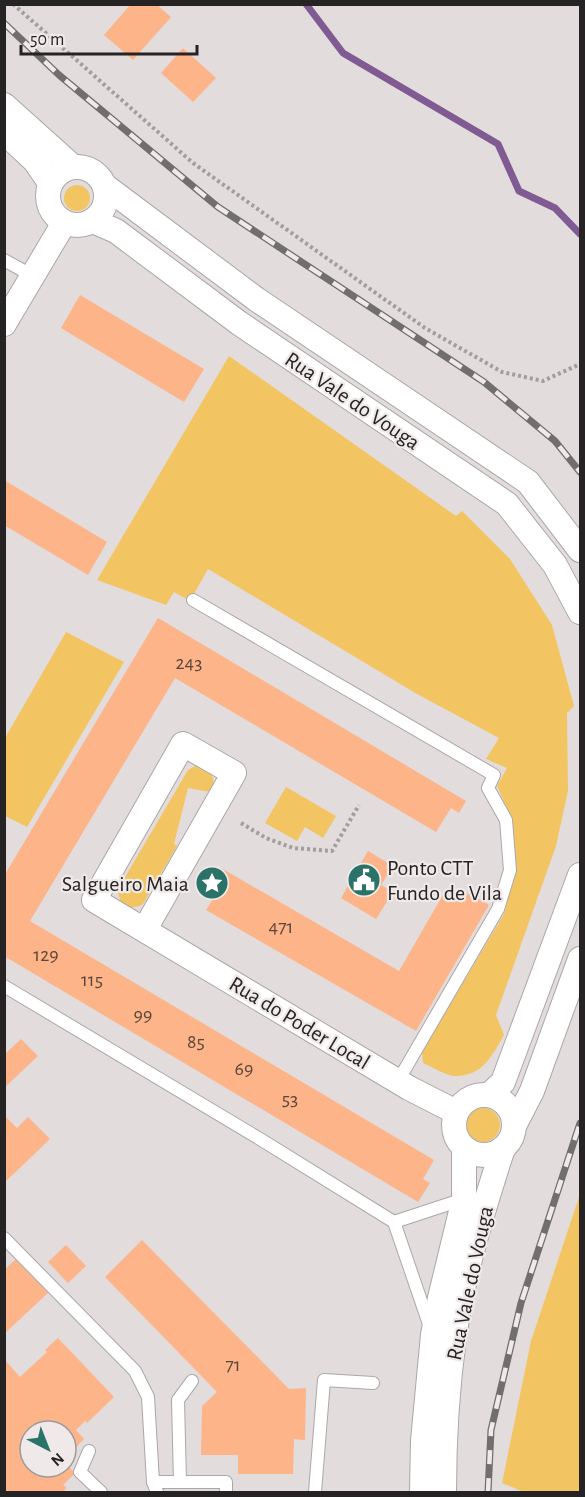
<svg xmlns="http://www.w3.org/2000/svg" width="585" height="1497" viewBox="0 0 585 1497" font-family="'Alegreya Sans',sans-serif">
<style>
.green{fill:#f3c562}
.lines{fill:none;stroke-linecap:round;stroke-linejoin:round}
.stream{stroke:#805a92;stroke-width:7}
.building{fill:#fdb489}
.service-casing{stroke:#aca7a7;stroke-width:14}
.minor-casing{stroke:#aca7a7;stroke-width:26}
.path{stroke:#a29e9e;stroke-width:4;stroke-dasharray:3 3;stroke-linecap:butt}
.service{stroke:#fff;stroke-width:12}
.minor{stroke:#fff;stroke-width:24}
.rail-casing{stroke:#716e6e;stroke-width:7}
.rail{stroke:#efeae9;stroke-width:4.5;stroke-dasharray:14;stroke-linecap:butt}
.labels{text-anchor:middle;stroke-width:4.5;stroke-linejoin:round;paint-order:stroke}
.number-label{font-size:20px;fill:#5b473c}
.street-label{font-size:22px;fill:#252323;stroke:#efeae9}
.poi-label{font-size:22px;fill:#252323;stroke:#efeae9;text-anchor:start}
</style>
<rect width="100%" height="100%" fill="#e2dcdc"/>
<g class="green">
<circle cx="77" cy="198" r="13"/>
<path d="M 229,356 L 456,516 L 462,511 L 510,559 L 552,625 L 574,706 L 567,713 L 568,791 L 556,846 L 496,1015 L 504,1035 C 492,1056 482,1077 454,1076 C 445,1075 432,1067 423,1063 L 422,1052 L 504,914 L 515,871 L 511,818 L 497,786 L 507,768 L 486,759 L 499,738 L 417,694 L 208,569 L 190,601 L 174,592 L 166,605 L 97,580 Z"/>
<path d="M 66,632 L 124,662 L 27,827 L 5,816 L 5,738 Z"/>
<path d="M 195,766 C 211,767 218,778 210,792 L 188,788 L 174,844 L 177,846 L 143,904 C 129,912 118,905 118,889 L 188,770 Z"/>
<path d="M 286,787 L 336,816 L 323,838 L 305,827 L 297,841 L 265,823 Z"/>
<circle cx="483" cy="1125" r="17"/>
<path d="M 580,1194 L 580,1492 L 524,1492 L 502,1483 L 531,1341 Z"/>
</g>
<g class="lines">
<path class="stream" d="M 306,4 L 343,53 L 498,144 L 519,191 L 555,208 L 580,234"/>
</g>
<g class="building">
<path d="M 131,4 L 156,4 L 171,17 L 133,60 L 104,35 Z"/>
<path d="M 183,48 L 216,78 L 193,102 L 161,73 Z"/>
<path d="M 80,295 L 204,369 L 184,402 L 61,328 Z"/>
<path d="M 4,480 L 107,542 L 88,575 L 4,525 Z"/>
<path d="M 158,618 L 466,801 L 459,813 L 451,808 L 436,832 L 175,678 L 30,921 L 434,1160 L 423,1179 L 430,1183 L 418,1202 L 4,956 L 4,876 Z"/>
<path d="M 368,851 L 393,866 L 381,885 L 393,892 L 376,919 L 341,898 Z"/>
<path d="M 221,868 L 399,971 L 444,893 L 462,903 L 468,893 L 489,905 L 416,1031 L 206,910 L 220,888 L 212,883 Z"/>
<path d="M 21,1039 L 38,1056 L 4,1088 L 4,1055 Z"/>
<path d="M 4,1115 L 17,1128 L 28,1117 L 50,1139 L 4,1183 Z"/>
<path d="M 142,1240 L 289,1389 L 306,1388 L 305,1440 L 294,1439 L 293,1474 L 238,1474 L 238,1455 L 201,1455 L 202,1406 L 217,1392 L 105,1277 Z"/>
<path d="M 66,1245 L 86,1266 L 68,1283 L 48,1262 Z"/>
<path d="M 16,1259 L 48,1293 L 4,1334 L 4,1270 Z"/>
<path d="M 58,1338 L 114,1397 L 87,1423 L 85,1421 L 76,1430 L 84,1439 L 70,1453 L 66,1449 L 66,1431 L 30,1431 L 30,1467 L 66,1467 L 66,1464 L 75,1473 L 63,1485 L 67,1488 L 62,1492 L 4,1492 L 5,1360 L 20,1377 L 47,1352 L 45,1350 Z"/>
</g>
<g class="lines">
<g class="service-casing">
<g id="service">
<path d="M 4,260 L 33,276"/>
<path d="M 193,600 L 494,775 L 488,788 L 506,820 L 510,870 L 498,909 L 398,1081"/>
<path d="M 4,986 L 260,1139 L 394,1222 L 430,1327"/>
<path d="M 394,1222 L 464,1199"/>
<path d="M 4,1238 L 135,1371 L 148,1397 L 153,1482 L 157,1492"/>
<path d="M 89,1451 L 80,1472 L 101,1492"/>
<path d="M 153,1482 L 226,1482 L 226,1492"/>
<path d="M 180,1482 L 178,1400 L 192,1381"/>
<path d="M 315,1492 L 324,1380 L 373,1383"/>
</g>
</g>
<g class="minor-casing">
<g id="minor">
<path d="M 4,105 L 73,167"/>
<path d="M 4,132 L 35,161 L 50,183"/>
<circle cx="77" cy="196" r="29"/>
<path d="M 105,186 L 256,299 L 528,482 L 580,550"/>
<path d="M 93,221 L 116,231 L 239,323 L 507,504 L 555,565 L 580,612"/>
<path d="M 4,324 L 64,223"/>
<path d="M 145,929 L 234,773 L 183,744 L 94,900 L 409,1088 L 456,1112"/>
<circle cx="484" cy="1125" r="30"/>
<path d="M 489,1095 L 503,1082 L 580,875"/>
<path d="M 515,1124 L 532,1091 L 580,959"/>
<path d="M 422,1492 L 423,1441 L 433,1335 L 440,1298 L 464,1199 L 464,1148"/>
<path d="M 444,1492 C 444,1441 447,1389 454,1338 C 463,1274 483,1210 503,1148"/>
</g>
</g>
<g class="path">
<path d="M 13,4 L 193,163 L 425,328 L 502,372 L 543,381 L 580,364"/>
<path d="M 241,823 L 266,838 L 293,848 L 332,851 L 359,805"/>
</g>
<use href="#service" class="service"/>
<use href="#minor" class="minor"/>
<g class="rail-casing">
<g id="rail">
<path d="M 4,23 L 59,75 L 218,207 L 484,382 L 555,441 L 580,472"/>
<path d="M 488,1492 L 491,1430 L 521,1303 L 580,1123"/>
</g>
</g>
<use href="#rail" class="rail"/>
</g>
<defs>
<g id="civic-disc" transform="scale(1.725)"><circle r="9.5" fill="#2b7268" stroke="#efeae9"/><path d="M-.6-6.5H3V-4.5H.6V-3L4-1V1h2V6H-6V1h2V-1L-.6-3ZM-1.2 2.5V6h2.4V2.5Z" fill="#fff"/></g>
<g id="sight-disc" transform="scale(1.725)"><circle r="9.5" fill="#2b7268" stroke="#efeae9"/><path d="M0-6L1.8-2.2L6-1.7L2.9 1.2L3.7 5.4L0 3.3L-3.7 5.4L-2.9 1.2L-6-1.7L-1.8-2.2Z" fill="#fff"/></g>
</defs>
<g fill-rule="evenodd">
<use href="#civic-disc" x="364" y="880"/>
<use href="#sight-disc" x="212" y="883"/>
</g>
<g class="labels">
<g class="number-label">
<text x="189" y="669">243</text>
<text x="281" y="933">471</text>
<text x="46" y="961">129</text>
<text x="92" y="986">115</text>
<text x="143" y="1021">99</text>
<text x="196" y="1048">85</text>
<text x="244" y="1075">69</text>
<text x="290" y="1105">53</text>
<text x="233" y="1371">71</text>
</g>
<g class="street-label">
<text transform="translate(353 400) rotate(34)" y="8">Rua Vale do Vouga</text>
<text transform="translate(300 1022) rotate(31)" y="8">Rua do Poder Local</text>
<text transform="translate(469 1283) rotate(-78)" y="8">Rua Vale do Vouga</text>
</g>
<g class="poi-label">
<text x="387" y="875">Ponto CTT<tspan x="387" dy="25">Fundo de Vila</tspan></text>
<text x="189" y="891" text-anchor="end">Salgueiro Maia</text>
</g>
</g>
<rect width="585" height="1497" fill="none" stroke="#252323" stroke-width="12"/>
<g transform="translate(48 1449) rotate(138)"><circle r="28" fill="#efeae9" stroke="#9e9a9a" stroke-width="1.5"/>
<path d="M0-4.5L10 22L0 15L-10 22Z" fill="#2b7268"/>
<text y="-9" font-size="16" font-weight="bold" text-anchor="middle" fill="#252323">N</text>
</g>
<path d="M21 45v9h176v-9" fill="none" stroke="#252323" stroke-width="3"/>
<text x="30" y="45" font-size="18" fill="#252323" stroke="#efeae9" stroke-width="4.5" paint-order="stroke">50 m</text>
</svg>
